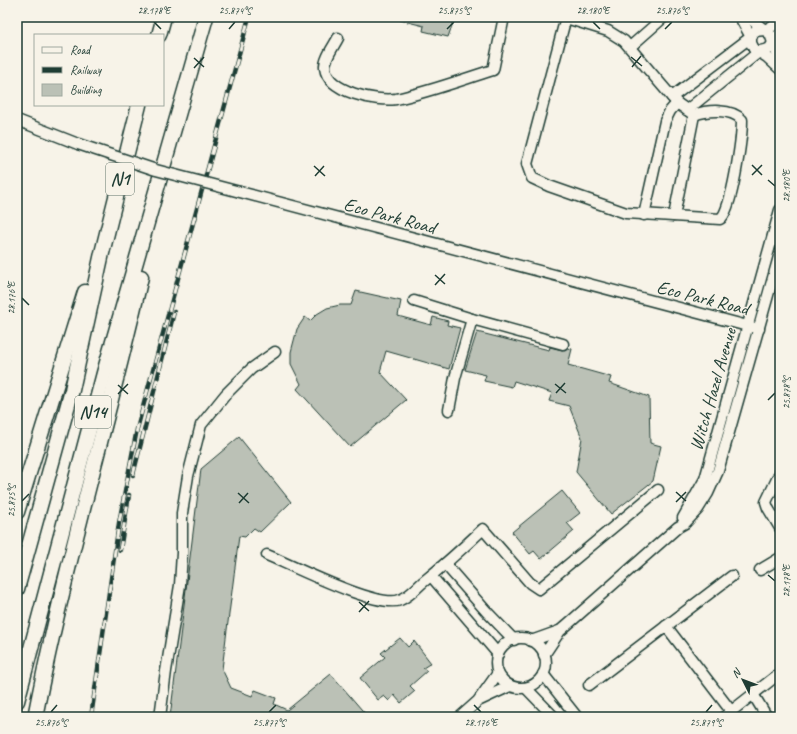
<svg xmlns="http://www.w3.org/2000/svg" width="797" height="734" viewBox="0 0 797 734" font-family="Caveat,sans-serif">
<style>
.building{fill:#bbc1b6;stroke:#1f3d34}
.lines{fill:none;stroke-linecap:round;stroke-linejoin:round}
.minor-casing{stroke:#1f3d34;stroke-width:13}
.highway-casing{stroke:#1f3d34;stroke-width:17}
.minor{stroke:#f7f3e8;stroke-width:10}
.highway{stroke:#f7f3e8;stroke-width:14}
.rail-casing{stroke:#1f3d34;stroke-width:4.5}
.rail{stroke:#f7f3e8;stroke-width:3;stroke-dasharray:9;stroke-linecap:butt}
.minor-bridge-casing{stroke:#1f3d34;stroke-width:13;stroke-linecap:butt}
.minor-bridge{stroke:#f7f3e8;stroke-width:10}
.ticks{fill:none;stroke:#1f3d34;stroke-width:1.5}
.labels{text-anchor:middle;stroke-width:3;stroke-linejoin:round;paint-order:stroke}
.shield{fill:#f7f3e8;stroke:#60746a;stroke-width:1}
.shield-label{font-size:18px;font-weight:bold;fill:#1f3d34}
.street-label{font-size:19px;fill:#1f3d34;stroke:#f7f3e8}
.neatline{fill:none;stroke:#1f3d34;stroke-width:1.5}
.ticks-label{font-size:10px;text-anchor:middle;fill:#1f3d34}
</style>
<rect width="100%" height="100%" fill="#f7f3e8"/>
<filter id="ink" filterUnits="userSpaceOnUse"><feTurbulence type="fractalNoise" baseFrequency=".025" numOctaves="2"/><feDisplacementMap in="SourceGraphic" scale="8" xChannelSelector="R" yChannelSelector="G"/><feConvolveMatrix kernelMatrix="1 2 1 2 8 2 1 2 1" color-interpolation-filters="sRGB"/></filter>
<g filter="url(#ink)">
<g class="building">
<path d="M 400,17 L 452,17 L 452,19 L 454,20 L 448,37 L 423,31 L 424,26 L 400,20 Z"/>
<path d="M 356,291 L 401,301 L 398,316 L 431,325 L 433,317 L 448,321 L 447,325 L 460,328 L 449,369 L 386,351 L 380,372 L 406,400 L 350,447 L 297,389 L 301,384 L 291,364 L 291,352 L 297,329 L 305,317 L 310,321 L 317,314 L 327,308 L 340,305 L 351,305 Z"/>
<path d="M 477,332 L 549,350 L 550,347 L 562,350 L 568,348 L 572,349 L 568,365 L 611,377 L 609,383 L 649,397 L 650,443 L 661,446 L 653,481 L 611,514 L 576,472 L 582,438 L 569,406 L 549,401 L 552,393 L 514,381 L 512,387 L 484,381 L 486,375 L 465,370 Z"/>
<path d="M 239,437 L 291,502 L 260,532 L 254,528 L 245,537 L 239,536 L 222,669 L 231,688 L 252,696 L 255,690 L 276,698 L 274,704 L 287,710 L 331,674 L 368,717 L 170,717 L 201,469 Z"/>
<path d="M 562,491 L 580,513 L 567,523 L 574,531 L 541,559 L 534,551 L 530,554 L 512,532 Z"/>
<path d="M 400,638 L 408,647 L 414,641 L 431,663 L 423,668 L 427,671 L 410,686 L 415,691 L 401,703 L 394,695 L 389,701 L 384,696 L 378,700 L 360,678 L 385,657 L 381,653 Z"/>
</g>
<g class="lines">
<g class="minor-casing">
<g id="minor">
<path d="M 566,17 L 527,164 L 532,178 L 549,186 L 626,213 L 720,219 C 732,212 742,137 742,120 C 732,108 707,110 694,115"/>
<path d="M 740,17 L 751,37"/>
<path d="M 748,17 L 770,34 L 780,62"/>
<path d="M 566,18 L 608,31 L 624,41 L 677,103 L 694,115 L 674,216"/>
<path d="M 751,37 L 751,43 L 754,49 L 767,57 L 780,69"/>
<path d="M 338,38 C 334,46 324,59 325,68 C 328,92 376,102 396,99 C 429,92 461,80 493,70 L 504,17"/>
<path d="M 630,47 L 664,17"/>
<path d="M 672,97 L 751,37 L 755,31 L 765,30 L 780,22"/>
<path d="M 687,110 L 760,51 L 769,49 L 780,33"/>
<path d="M 17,120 L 78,144"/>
<path d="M 240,192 L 759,329"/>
<path d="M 644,215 L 665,121 L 670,111 L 677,103"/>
<path d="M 414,301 L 472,319 L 563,344"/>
<path d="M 449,410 L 455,378 L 472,319"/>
<path d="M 780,473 L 766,502 L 768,508 L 780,528"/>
<path d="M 683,518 L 705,479 L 780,210"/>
<path d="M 267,555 C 293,566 378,609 400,600 C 408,597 416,589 422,583 C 443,566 463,548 483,529 L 530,583 L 539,589 L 658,490"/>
<path d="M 445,564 L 486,611 L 514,640"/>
<path d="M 760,570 L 780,558"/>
<path d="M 431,576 L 498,654"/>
<path d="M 666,626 L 731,711"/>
<circle cx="521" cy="663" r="25"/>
<path d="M 531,641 L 559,631"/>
<path d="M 544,655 L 560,631 L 678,527 L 685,523 L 698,509 L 708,493 L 718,471 L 780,253"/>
<path d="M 543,674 L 577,717"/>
<path d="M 589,685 L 732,576"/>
<path d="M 526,688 L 554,717"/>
<path d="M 753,694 L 767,717"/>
<path d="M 480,700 L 510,686"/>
<path d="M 160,717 L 166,671 L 180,585 L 182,553 L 182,513 L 188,476 L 201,425 L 226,394 L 251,369 L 275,352"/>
<path d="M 460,717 L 478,701 L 498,673"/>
<path d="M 724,717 L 775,677"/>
</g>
</g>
<g class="highway-casing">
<g id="highway">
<path d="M 159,35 L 164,17"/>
<path d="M 17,512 L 85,292"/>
<path d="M 17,589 L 72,390 L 102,253 L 139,105"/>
<path d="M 17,701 L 104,373 L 206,17"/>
<path d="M 35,717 C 64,569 107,424 141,277"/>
</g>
</g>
<use href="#minor" class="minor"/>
<use href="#highway" class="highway"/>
<g class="rail-casing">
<g id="rail">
<path d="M 133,475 L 174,312"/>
<path d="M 120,550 L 129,495"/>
<path d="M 91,717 L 119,523 L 137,429 L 249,17"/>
</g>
</g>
<use href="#rail" class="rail"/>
<g class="minor-bridge-casing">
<path id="minor-bridge" d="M 78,144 L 156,170 L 240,192"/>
</g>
<use href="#minor-bridge" class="minor-bridge"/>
</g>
</g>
<path class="ticks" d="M 154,22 L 161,29M 593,22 L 600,29M 229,29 L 235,22M 447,29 L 454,22M 665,29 L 672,22M 631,57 L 642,66M 194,58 L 204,67M 632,67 L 641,56M 194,68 L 204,57M 752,165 L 762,175M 314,166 L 325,176M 752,175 L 762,165M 315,176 L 324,166M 768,180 L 775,186M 435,275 L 445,284M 435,285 L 445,274M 22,298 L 29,305M 555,384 L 566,393M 118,385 L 128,394M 556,393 L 565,383M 118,394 L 128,384M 768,400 L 775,393M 676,492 L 686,501M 238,493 L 249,503M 22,501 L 29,494M 676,502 L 686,492M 239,503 L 248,493M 768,575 L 775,581M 359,602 L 369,611M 359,612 L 369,601M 474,705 L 481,712M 51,712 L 57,705M 269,712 L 276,705M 706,712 L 712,705"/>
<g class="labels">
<g class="shield">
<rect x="106" y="163" width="28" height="32" rx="3"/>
<rect x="75" y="396" width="36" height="32" rx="3"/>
</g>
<g class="shield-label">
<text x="120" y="185">N1</text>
<text x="93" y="418">N14</text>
</g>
<g class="street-label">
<text transform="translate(390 215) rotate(15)" y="7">Eco Park Road</text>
<text transform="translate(703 297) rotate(14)" y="7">Eco Park Road</text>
<text transform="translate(712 389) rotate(-74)" y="7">Witch Hazel Avenue</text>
</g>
</g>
<rect width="797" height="734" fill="none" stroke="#f7f3e8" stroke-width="44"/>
<rect x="34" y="34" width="130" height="72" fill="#f7f3e8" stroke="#a1aaa0"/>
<rect x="42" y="47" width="20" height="6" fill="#f7f3e8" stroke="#a1aaa0"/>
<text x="70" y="54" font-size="12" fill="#1f3d34">Road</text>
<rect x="42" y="67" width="20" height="6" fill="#1f3d34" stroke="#a1aaa0"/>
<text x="70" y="74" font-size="12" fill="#1f3d34">Railway</text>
<rect x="42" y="84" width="20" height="12" fill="#bbc1b6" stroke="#a1aaa0"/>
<text x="70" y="94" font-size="12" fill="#1f3d34">Building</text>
<g transform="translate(743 680) rotate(312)" stroke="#f7f3e8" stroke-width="3" paint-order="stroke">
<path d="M0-3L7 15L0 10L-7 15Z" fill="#1f3d34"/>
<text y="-6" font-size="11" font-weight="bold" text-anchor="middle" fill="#1f3d34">N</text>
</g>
<rect x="22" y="22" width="753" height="690" class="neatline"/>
<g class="ticks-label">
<text x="154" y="14">28.178°E</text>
<text x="235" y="14">25.874°S</text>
<text x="454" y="14">25.875°S</text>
<text x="593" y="14">28.180°E</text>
<text x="672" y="14">25.876°S</text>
<text transform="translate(786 186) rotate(-90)" y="4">28.180°E</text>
<text transform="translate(11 298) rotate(-90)" y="4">28.176°E</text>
<text transform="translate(786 393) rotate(-90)" y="4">25.878°S</text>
<text transform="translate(11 501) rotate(-90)" y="4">25.875°S</text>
<text transform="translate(786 581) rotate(-90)" y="4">28.178°E</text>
<text x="51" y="726">25.876°S</text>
<text x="269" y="726">25.877°S</text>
<text x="481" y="726">28.176°E</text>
<text x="706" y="726">25.879°S</text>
</g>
</svg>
